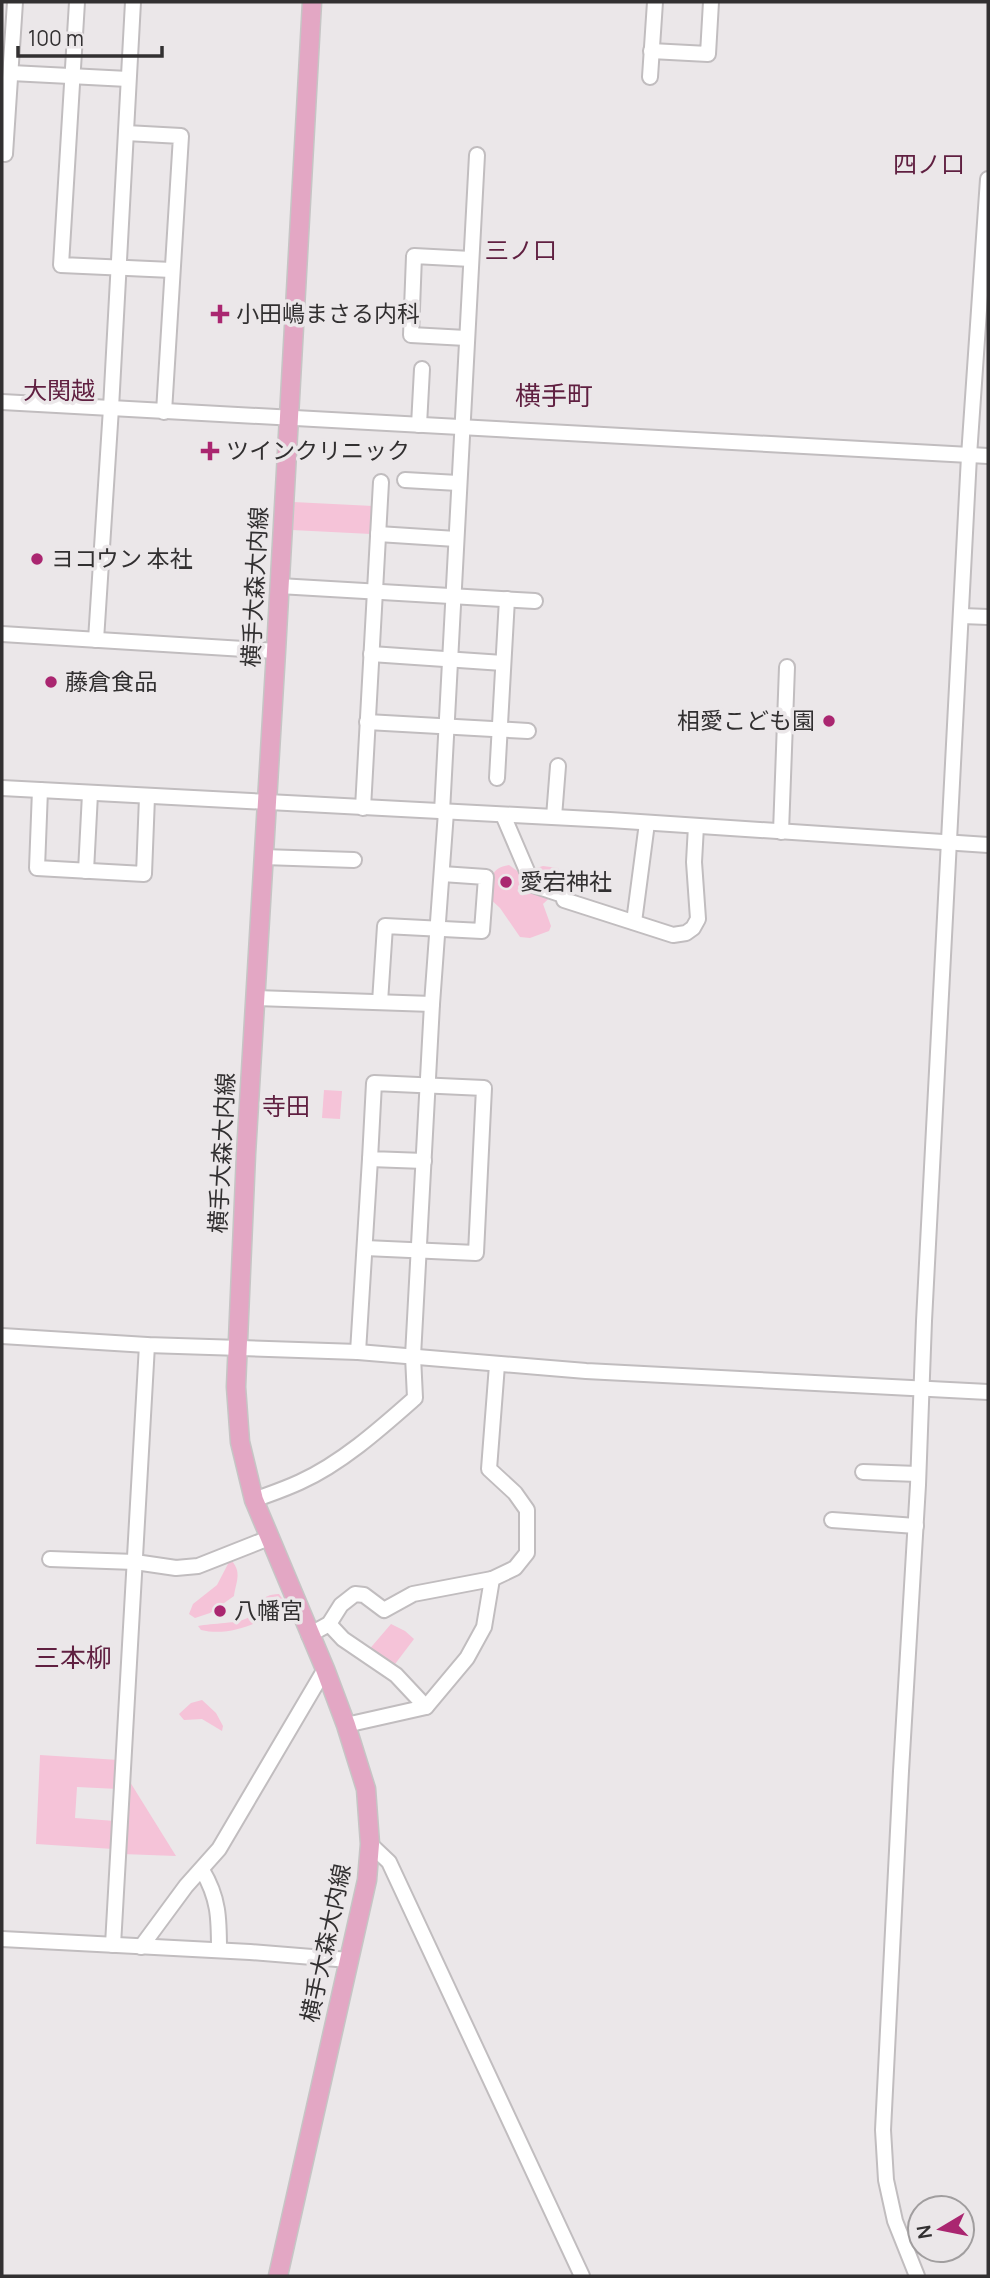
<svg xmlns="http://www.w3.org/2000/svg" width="990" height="2278" viewBox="0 0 990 2278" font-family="Manrope,'Noto Sans JP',sans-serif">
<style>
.green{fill:#f5c3d8}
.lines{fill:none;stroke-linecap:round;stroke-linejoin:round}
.minor-casing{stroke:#c1bdbf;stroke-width:18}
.major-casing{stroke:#c6c5c5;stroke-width:21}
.minor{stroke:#fff;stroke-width:14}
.major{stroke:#e3a7c4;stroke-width:18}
.poi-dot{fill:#aa2670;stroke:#ebe7e9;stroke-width:2.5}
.labels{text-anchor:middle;stroke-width:7;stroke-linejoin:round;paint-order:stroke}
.poi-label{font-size:23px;fill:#323031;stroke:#ebe7e9;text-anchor:start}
.street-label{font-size:23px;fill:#323031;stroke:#ebe7e9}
.neighbourhood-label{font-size:24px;fill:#602041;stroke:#ebe7e9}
.quarter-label{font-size:26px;fill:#602041;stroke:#ebe7e9}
</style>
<rect width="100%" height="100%" fill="#ebe7e9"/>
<g class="green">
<path d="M 293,502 L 373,506 L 371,534 L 292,530 Z"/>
<path d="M 509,865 L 520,873 L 543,866 L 558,868 C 565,885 553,894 543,904 L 551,926 L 549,931 L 530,938 L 520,937 L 500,908 L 487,896 C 490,880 490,868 509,865 Z"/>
<path d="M 324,1090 L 342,1091 L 340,1119 L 322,1118 Z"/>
<path d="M 232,1561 C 242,1573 236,1582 234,1596 L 210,1613 L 195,1618 L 189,1614 L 193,1604 L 217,1585 L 229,1562 Z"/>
<path d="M 279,1594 L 284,1601 L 283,1609 C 258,1623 230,1637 201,1630 L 198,1626 C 212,1623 239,1624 249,1617 C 264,1608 255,1595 279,1594 Z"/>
<path d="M 391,1624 L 405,1631 L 414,1639 L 392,1668 L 367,1652 Z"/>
<path d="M 202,1700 L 216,1713 L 223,1726 L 222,1731 L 202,1719 L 184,1720 L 179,1714 L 191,1703 Z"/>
<path d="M 40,1755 L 119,1760 L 118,1789 L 77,1787 L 75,1818 L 115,1821 L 113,1849 L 36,1844 Z"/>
<path d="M 126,1781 L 130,1782 L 176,1856 L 122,1854 Z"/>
</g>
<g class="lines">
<g class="minor-casing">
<g id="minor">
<path d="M 77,2 L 61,265 L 172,270"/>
<path d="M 651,51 L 708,54 L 711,2"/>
<path d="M 11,73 L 128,79"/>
<path d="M 650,77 L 655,2"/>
<path d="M 126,133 L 181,136 L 164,412"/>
<path d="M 2,153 L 5,154 L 15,2"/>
<path d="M 466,338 L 411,335 L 414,256 L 471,259"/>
<path d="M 2,402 L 988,456"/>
<path d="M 419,425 L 422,369"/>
<path d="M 405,480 L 458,483"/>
<path d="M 378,534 L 456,539"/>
<path d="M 279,586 L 535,601"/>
<path d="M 962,616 L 988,617"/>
<path d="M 2,634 L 276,651"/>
<path d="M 96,640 L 111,408 L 133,2"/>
<path d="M 371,654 L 503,663"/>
<path d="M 367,722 L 528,731"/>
<path d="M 497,778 L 507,599"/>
<path d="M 2,788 L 610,820 L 988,845"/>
<path d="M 40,790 L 37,868 L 144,874 L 147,797"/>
<path d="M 363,808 L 381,482"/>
<path d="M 442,812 L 477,155"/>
<path d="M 503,815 L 533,885 L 563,895 L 564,900 L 673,935 L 686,933 L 693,928 L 698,919 L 694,862 L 696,826"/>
<path d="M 554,817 L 558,766"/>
<path d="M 781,832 L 787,667"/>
<path d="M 263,857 L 354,860"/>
<path d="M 86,871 L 90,794"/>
<path d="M 634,922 L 647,823"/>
<path d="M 256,998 L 432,1004"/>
<path d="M 380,1002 L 385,926 L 482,931 L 486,877 L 442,874"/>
<path d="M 365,1248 L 476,1253 L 484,1088 L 374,1083 L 370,1159 L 424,1161"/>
<path d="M 2,1336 L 147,1345 L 358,1352 L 586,1371 L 988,1392"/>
<path d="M 358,1352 L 370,1159"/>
<path d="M 863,1472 L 918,1474"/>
<path d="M 254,1500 C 270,1494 285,1489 300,1482 C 342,1463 381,1428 415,1398 L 413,1356 L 432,1004 L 446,812"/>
<path d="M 832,1520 L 916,1526"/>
<path d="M 50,1559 L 135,1562 L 176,1568 L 198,1566 L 269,1538"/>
<path d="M 329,1624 L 343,1639 L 396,1675 L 426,1707"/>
<path d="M 309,1635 L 329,1624 L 341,1605 L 355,1594 L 364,1595 L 384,1610 L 413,1594 L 492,1579"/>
<path d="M 346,1725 L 426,1707 L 467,1658 L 484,1627 L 492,1579 L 515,1568 L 527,1553 L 527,1510 L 515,1493 L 489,1469 L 497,1365"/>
<path d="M 370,1844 L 389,1862 L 582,2276"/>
<path d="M 202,1870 C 219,1898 219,1919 219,1950"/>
<path d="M 2,1939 L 250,1952 L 349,1960"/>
<path d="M 113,1945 L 147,1345"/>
<path d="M 141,1947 L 186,1886 L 219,1849 L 325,1669"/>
<path d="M 917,2276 L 895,2221 L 886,2180 L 883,2130 L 901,1771 L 918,1485 L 924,1321 L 969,456 L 988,179"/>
</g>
</g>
<g class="major-casing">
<path id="major" d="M 278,2276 L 367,1880 L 370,1844 L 366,1789 L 346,1725 L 325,1669 L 254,1500 L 240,1442 L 236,1387 L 246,1154 L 276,651 L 312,2"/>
</g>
<use href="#minor" class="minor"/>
<use href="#major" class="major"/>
</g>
<g class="poi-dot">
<path d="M216.5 303.5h7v7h7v7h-7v7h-7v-7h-7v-7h7z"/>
<path d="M206.5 440.5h7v7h7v7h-7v7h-7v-7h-7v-7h7z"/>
<circle cx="37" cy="559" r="7"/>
<circle cx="51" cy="682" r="7"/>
<circle cx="829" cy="721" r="7"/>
<circle cx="506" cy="882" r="7"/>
<circle cx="220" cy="1611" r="7"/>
</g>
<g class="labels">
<g class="poi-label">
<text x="236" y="322">小田嶋まさる内科</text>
<text x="226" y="459">ツインクリニック</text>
<text x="51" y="567">ヨコウン 本社</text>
<text x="65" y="690">藤倉食品</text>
<text x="815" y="729" text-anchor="end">相愛こども園</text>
<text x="520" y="890">愛宕神社</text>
<text x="234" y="1619">八幡宮</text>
</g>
<g class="street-label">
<text transform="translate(255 587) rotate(-87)" y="8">横手大森大内線</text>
<text transform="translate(222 1153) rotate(-87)" y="8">横手大森大内線</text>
<text transform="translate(326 1943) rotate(-78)" y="8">横手大森大内線</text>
</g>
<g class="neighbourhood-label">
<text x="929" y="173">四ノ口</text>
<text x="521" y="259">三ノ口</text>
<text x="59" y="399">大関越</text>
<text x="286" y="1115">寺田</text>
</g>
<g class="quarter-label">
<text x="554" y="405">横手町</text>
<text x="73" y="1667">三本柳</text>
</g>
</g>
<rect width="990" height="2278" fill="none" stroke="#323031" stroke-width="7"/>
<g transform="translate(941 2229) rotate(260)"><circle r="33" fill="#ebe7e9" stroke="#a19e9f" stroke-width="2"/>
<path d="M0-5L12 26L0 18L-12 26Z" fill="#aa2670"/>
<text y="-10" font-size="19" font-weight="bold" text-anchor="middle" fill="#323031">N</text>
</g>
<path d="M18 46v10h144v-10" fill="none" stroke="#323031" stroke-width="3.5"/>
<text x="28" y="46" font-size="21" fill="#323031" stroke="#ebe7e9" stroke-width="5" paint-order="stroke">100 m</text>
</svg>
